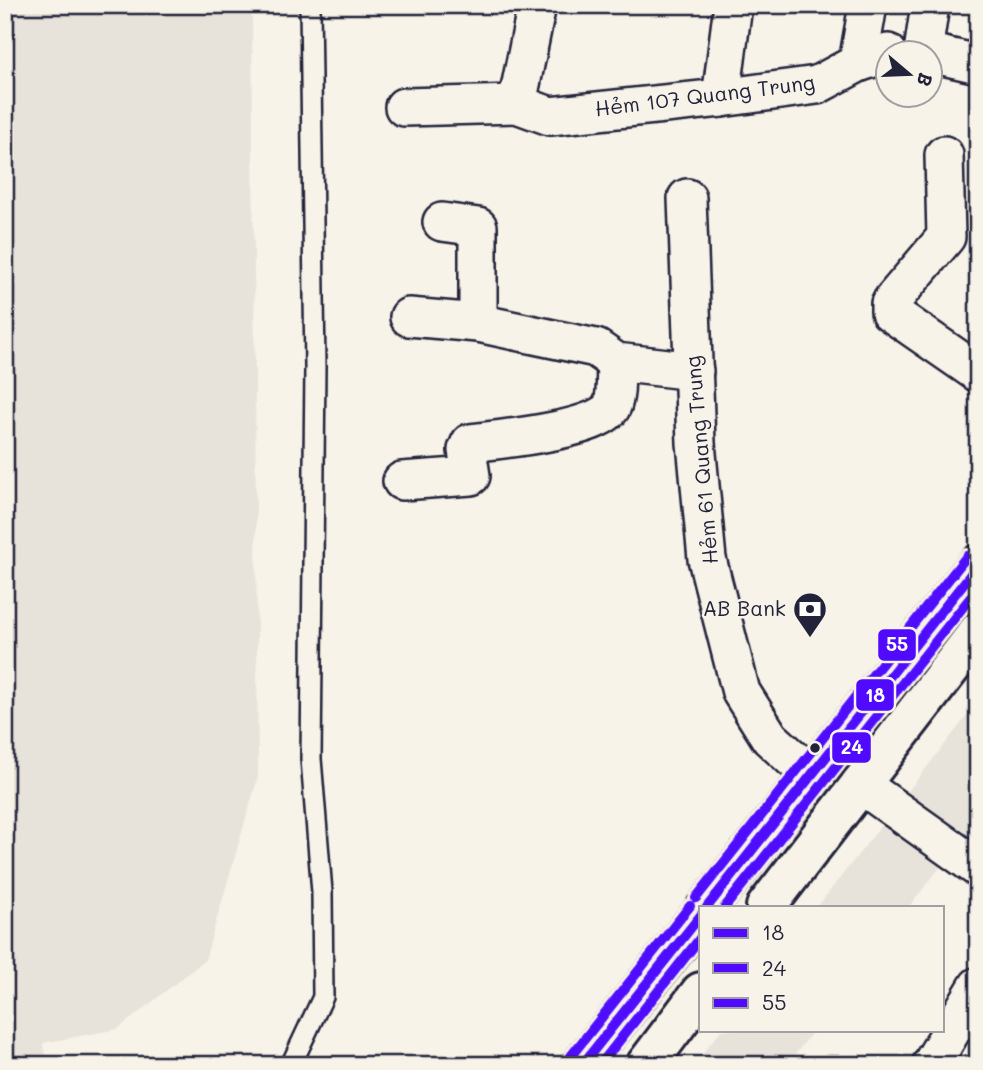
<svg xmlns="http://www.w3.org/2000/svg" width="983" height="1070" viewBox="0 0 983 1070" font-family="Mali,sans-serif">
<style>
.built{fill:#e7e3db}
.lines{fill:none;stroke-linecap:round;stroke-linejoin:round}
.service-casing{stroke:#22223b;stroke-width:24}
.minor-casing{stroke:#22223b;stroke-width:42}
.primary-casing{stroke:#22223b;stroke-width:44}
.service{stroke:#f7f3e8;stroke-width:19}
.minor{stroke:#f7f3e8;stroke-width:37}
.primary{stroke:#f7f3e8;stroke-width:38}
.bus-1-casing{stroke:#f7f3e8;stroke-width:16}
.bus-2-casing{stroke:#f7f3e8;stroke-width:16}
.bus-3-casing{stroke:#f7f3e8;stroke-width:16}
.bus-1{stroke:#4f0aff;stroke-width:10}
.bus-2{stroke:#4f0aff;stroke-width:10}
.bus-3{stroke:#4f0aff;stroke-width:10}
.bus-dot{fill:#22223b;stroke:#f7f3e8;stroke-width:2.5}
.labels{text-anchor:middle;stroke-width:5;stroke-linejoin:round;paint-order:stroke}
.street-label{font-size:21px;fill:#22223b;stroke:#f7f3e8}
.poi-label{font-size:21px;fill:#22223b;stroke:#f7f3e8;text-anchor:end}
.line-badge{stroke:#f7f3e8;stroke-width:2.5}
.badge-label{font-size:19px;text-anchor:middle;font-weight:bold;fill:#fff}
</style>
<rect width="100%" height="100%" fill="#f7f3e8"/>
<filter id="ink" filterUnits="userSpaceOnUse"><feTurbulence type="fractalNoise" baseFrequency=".0143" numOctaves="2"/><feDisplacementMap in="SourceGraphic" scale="14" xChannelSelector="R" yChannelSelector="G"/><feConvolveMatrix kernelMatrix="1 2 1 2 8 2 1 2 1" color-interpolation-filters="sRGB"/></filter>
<g filter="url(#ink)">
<g class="built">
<path d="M 5,5 L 252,5 L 258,777 L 205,960 L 118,1029 L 43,1043 L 48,1065 L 5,1065 Z"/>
<path d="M 978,702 L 978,819 L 909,907 L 817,907 Z"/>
<path d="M 721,1030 L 814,1030 L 787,1065 L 694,1065 Z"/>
</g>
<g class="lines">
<g class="service-casing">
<path id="service" d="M 291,1065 L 323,997 L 322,892 L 311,759 L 315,367 L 310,5"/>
</g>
<g class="minor-casing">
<g id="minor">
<path d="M 537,5 L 517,104 L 550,116 L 721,98 L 817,85 L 858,63 L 888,53"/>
<path d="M 923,52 L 930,5"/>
<path d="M 930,53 L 978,64"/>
<path d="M 858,63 L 868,5"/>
<path d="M 721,98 L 733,5"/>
<path d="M 404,107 L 517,104"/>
<path d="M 944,155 L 946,237 L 895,297 L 890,304 L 890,312 L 978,373"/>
<path d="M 687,198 L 696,443 L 707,559 L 741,692 L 770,738 L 812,776"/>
<path d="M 442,222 L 478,227 L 478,323"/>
<path d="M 409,317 L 478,323 L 596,348 L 616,362 L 694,371"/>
<path d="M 402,481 L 471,476 L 467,450 L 470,443 C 495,440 602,430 612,406 C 617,394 615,375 616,362"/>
<path d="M 860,784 L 978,868"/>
<path d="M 931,1065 L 978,986"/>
</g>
</g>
<g class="primary-casing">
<g id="primary">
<path d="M 707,907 L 978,565"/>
<path d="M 766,907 L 978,632"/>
<path d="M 582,1065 L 701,915"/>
<path d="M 646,1065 L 701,992"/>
</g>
</g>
<use href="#service" class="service"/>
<use href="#minor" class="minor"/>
<use href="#primary" class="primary"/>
<g class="bus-1-casing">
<g id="bus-1">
<path d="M 707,907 L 978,565"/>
<path d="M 582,1065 L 701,915"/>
</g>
</g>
<g class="bus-2-casing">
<g id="bus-2">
<path d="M 725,907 L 978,588"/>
<path d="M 600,1065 L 701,937"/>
</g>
</g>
<g class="bus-3-casing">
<g id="bus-3">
<path d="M 696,898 L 967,556"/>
<path d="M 571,1056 L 690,906"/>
</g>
</g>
<use href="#bus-1" class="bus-1"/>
<use href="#bus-2" class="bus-2"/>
<use href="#bus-3" class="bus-3"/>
</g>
</g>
<defs>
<g id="bank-pin" transform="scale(1.75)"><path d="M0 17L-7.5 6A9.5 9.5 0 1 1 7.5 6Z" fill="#22223b" stroke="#f7f3e8"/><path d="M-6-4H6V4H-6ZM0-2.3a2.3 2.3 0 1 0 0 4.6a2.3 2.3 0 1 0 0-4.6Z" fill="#fff"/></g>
</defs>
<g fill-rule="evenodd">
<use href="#bank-pin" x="810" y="609"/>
</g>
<circle class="bus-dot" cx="815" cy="748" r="6"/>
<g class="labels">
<g class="street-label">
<text transform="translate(705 96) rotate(-7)" y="7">Hẻm 107 Quang Trung</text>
<text transform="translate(702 460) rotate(-95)" y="7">Hẻm 61 Quang Trung</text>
</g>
<g class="poi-label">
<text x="786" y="616">AB Bank</text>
</g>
</g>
<g class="line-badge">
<rect x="877" y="628" width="40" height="34" rx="7" fill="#4f0aff"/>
<rect x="855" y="678" width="40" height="34" rx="7" fill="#4f0aff"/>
<rect x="831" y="731" width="41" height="33" rx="7" fill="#4f0aff"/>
</g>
<g class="badge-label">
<text x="897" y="651">55</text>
<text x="875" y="702">18</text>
<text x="852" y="754">24</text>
</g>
<rect width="983" height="1070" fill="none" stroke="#f7f3e8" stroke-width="28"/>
<rect x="14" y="14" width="955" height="1042" fill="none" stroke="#22223b" stroke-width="2.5" filter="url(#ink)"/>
<rect x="699" y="906" width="245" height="126" fill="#f7f3e8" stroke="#a29fa3" stroke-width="2"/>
<rect x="713" y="928" width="35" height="10" fill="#4f0aff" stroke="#a29fa3" stroke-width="2"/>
<text x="762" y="940" font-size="21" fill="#22223b">18</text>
<rect x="713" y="963" width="35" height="10" fill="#4f0aff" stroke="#a29fa3" stroke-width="2"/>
<text x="762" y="976" font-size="21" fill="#22223b">24</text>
<rect x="713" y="998" width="35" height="10" fill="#4f0aff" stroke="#a29fa3" stroke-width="2"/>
<text x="762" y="1010" font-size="21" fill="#22223b">55</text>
<g transform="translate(909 74) rotate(109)"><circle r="33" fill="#f7f3e8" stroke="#a29fa3" stroke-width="2"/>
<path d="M0-5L12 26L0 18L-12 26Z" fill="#22223b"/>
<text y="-10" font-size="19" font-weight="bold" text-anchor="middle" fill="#22223b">B</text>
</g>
</svg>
